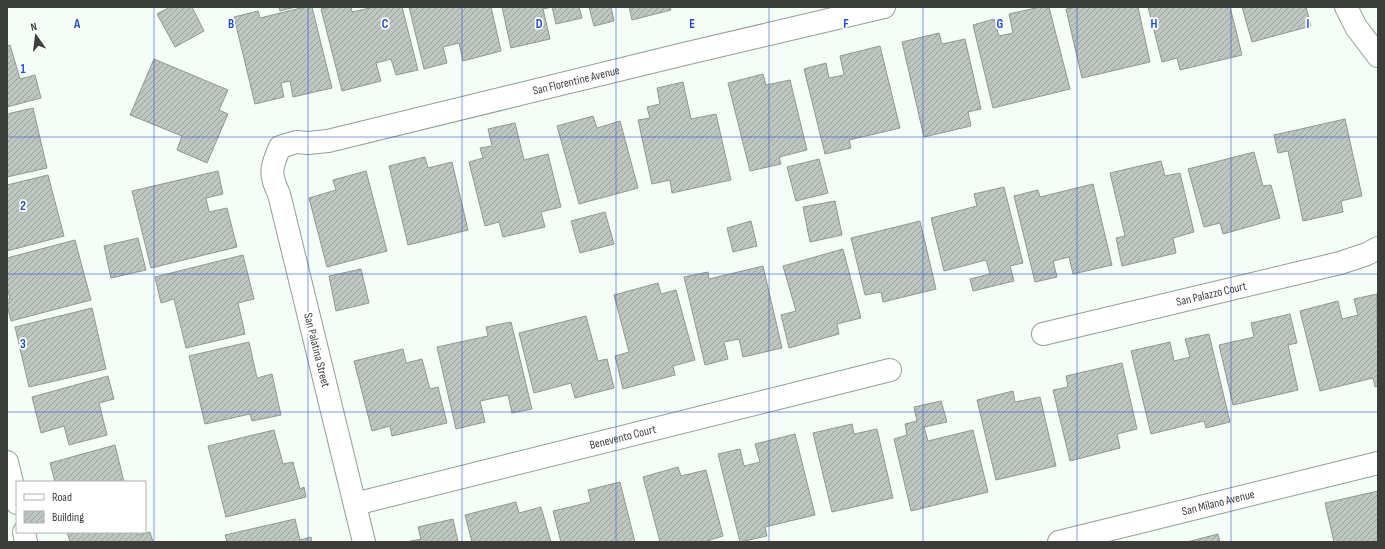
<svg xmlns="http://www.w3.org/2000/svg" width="1385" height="549" viewBox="0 0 1385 549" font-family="'Sofia Sans Condensed',sans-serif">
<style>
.building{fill:url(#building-hatch);stroke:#909891}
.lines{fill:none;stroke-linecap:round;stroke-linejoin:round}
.minor-casing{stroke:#949d96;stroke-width:24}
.minor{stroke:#fff;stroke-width:22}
.grid{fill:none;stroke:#1d4ed8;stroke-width:1;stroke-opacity:0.55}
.labels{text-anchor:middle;stroke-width:3.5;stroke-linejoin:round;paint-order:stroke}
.street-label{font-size:12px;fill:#3b3e3b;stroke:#fff}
.grid-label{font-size:13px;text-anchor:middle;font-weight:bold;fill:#1d4ed8;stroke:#fff;stroke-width:3.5;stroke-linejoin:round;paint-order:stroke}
</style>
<defs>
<pattern id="building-hatch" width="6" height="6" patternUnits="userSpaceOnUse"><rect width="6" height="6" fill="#bdc6bf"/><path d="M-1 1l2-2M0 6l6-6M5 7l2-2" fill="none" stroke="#9ba29c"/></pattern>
</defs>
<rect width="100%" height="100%" fill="#f4fdf6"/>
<g class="building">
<path d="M 170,7 L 192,7 L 204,31 L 175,47 L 157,14 Z"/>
<path d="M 279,7 L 296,7 L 280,11 Z"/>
<path d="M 305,7 L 312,7 L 332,88 L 293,97 L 290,81 L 281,83 L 284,97 L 255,104 L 234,17 L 258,11 L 260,18 Z"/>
<path d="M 329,7 L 351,7 L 352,12 L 374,7 L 402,7 L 418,70 L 396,75 L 391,59 L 376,63 L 381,81 L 342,91 L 321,9 Z"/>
<path d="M 409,7 L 491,7 L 501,51 L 463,61 L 459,43 L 443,47 L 447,63 L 424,69 Z"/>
<path d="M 502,7 L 579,7 L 582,18 L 556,24 L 552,7 L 543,9 L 550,39 L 511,48 Z"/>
<path d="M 589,7 L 611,7 L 614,21 L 594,26 Z"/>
<path d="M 629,7 L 670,7 L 671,10 L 632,20 Z"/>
<path d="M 1040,7 L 1049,7 L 1070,89 L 993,108 L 973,25 L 994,19 L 999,36 L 1013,33 L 1009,14 Z"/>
<path d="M 1074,7 L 1138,7 L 1150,62 L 1082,78 L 1066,9 Z"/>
<path d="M 1148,7 L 1230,7 L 1242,55 L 1180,70 L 1177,58 L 1162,62 Z"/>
<path d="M 1242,7 L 1306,7 L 1311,26 L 1252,42 Z"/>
<path d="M 939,33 L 942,44 L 965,39 L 981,109 L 968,112 L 971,126 L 924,137 L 902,42 Z"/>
<path d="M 10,45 L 20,79 L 35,75 L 41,98 L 7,107 L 7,46 Z"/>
<path d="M 880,46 L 900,128 L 849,140 L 851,148 L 825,154 L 804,69 L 826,63 L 829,78 L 844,75 L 840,56 Z"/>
<path d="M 154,59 L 228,90 L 219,110 L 228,114 L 207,163 L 177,150 L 182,136 L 130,115 Z"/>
<path d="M 763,74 L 766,85 L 790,80 L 807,150 L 779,157 L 781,164 L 750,171 L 728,83 Z"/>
<path d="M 683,82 L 691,119 L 716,114 L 731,180 L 672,193 L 670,180 L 652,184 L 638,120 L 650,118 L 647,107 L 660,104 L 657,88 Z"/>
<path d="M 33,108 L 47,168 L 7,177 L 7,114 Z"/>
<path d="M 593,116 L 597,128 L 620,121 L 638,188 L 579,204 L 557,126 Z"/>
<path d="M 1345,119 L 1362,196 L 1341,201 L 1343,212 L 1303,221 L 1288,151 L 1278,153 L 1274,135 Z"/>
<path d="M 515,123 L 524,160 L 548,154 L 561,207 L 541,212 L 545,227 L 503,237 L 499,222 L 485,226 L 469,162 L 483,158 L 480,148 L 492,146 L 488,129 Z"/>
<path d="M 1254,152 L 1263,186 L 1271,185 L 1280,218 L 1223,234 L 1220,223 L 1204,227 L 1188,169 Z"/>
<path d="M 425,157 L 428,168 L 452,162 L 468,230 L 408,245 L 389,166 Z"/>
<path d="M 819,159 L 828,193 L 796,201 L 787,167 Z"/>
<path d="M 1161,161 L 1165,176 L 1180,173 L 1194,232 L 1173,238 L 1176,253 L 1122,266 L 1116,238 L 1125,236 L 1110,173 Z"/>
<path d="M 218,171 L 223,194 L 206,198 L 209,212 L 227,208 L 237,247 L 151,268 L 132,191 Z"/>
<path d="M 366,171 L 387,251 L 327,267 L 309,198 L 336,190 L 333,180 Z"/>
<path d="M 48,175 L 64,236 L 7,251 L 7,185 Z"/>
<path d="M 1093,184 L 1112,265 L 1073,274 L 1069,257 L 1053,261 L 1057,277 L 1035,282 L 1014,196 L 1038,190 L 1040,197 Z"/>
<path d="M 1004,187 L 1023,263 L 1010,266 L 1014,281 L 973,291 L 970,279 L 990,274 L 986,260 L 944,271 L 931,218 L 977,206 L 974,194 Z"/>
<path d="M 835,201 L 842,235 L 810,242 L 803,207 Z"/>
<path d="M 605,212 L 614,244 L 580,253 L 571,221 Z"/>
<path d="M 751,221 L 757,246 L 733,252 L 727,228 Z"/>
<path d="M 920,221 L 936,289 L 883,302 L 881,292 L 865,295 L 851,238 Z"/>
<path d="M 138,238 L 146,270 L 111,278 L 104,246 Z"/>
<path d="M 75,240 L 91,300 L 11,321 L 7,305 L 7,299 L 10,299 L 7,287 L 7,258 Z"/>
<path d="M 843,249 L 861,318 L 837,324 L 839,334 L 789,348 L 781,315 L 796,311 L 783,266 Z"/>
<path d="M 243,255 L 254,299 L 238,303 L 245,334 L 186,348 L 174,299 L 161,303 L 155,277 Z"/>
<path d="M 763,266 L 782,348 L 743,357 L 739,339 L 724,342 L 728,359 L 705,365 L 684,277 L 708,272 L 709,279 Z"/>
<path d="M 361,269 L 369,303 L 336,311 L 329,276 Z"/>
<path d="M 658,283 L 661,294 L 676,290 L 695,360 L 673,366 L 675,375 L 623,389 L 615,356 L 629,352 L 614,295 Z"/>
<path d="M 1377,294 L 1378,386 L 1375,387 L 1373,378 L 1320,391 L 1300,311 L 1338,301 L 1342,319 L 1358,315 L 1354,299 Z"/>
<path d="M 92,308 L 106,369 L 29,387 L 15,327 Z"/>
<path d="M 1290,314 L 1297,343 L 1288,345 L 1298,390 L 1233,405 L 1219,345 L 1254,337 L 1251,323 Z"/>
<path d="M 586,316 L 598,361 L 607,359 L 614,388 L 575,398 L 571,383 L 534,393 L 519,333 Z"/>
<path d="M 511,322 L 532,409 L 512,413 L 508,395 L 480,401 L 485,422 L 456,429 L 437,347 L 488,336 L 486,327 Z"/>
<path d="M 1209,334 L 1230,422 L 1206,428 L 1204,421 L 1151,434 L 1131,351 L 1170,342 L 1174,361 L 1190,357 L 1185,339 Z"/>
<path d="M 249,342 L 257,378 L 272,374 L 281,415 L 252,421 L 250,414 L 205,424 L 189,356 Z"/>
<path d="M 403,349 L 406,363 L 422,359 L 430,389 L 438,387 L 447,423 L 392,436 L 390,426 L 372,431 L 354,361 Z"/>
<path d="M 1122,363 L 1137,429 L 1117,434 L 1120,448 L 1070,461 L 1053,390 L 1068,387 L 1066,376 Z"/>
<path d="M 108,376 L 114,399 L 99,403 L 107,435 L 69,445 L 64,426 L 41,433 L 32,397 Z"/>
<path d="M 1013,391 L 1015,402 L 1040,397 L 1056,466 L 996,480 L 977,400 Z"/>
<path d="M 941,401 L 947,422 L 924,427 L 928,441 L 973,430 L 988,492 L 911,511 L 894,439 L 907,435 L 905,424 L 917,421 L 914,407 Z"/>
<path d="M 852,424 L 854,434 L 877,429 L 893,498 L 832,512 L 813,433 Z"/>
<path d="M 274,430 L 283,464 L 293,462 L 300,489 L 304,487 L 306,497 L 226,517 L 208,446 Z"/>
<path d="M 795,434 L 815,515 L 765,527 L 767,536 L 740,542 L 718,454 L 740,449 L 744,466 L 760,462 L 755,444 Z"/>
<path d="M 115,445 L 124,482 L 55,482 L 50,463 Z"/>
<path d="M 678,467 L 681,476 L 706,470 L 723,536 L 707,541 L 707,542 L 660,542 L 643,477 Z"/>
<path d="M 620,482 L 635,542 L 561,542 L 553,511 L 591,502 L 588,490 Z"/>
<path d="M 1378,491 L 1378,542 L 1334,542 L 1325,503 Z"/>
<path d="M 516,502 L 519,513 L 541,507 L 551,542 L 472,542 L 465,515 Z"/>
<path d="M 295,519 L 300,540 L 311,537 L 312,542 L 227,542 L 225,535 Z"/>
<path d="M 453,519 L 458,542 L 406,542 L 421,539 L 418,527 Z"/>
<path d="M 67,532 L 137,532 L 138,535 L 150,532 L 153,542 L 70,542 Z"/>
<path d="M 1218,534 L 1220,542 L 1187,542 Z"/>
</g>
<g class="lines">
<g class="minor-casing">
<g id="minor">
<path d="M 1346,7 L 1356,27 L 1378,56"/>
<path id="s1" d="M 1043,334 L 1340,263 L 1367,254 L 1378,248"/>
<path d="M 7,462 L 17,503"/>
<path id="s2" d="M 355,504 L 890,370"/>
<path d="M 24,532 L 26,542"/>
<path id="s3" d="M 364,542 L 279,194 C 269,174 271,167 280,147 L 296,142 L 308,143 L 328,141 L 684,54 L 884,7"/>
<path id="s4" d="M 1059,542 L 1378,463"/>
</g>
</g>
<use href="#minor" class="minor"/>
</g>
<path class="grid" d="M 154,7 L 154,542M 308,7 L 308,542M 462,7 L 462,542M 616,7 L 616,542M 769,7 L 769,542M 923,7 L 923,542M 1077,7 L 1077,542M 1231,7 L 1231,542M 7,137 L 1378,137M 7,274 L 1378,274M 7,412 L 1378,412"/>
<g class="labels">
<g class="street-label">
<text dy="4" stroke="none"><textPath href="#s3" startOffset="712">San Florentine Avenue</textPath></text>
<text dy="4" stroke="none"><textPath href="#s1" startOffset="173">San Palazzo Court</textPath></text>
<text transform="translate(317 350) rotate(76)" y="4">San Palatina Street</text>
<text dy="4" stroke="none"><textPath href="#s2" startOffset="276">Benevento Court</textPath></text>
<text dy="4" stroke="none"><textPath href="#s4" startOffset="164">San Milano Avenue</textPath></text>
</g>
</g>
<g class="grid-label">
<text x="77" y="28">A</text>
<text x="231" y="28">B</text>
<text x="385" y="28">C</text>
<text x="539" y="28">D</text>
<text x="692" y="28">E</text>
<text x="846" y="28">F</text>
<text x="1000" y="28">G</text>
<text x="1154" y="28">H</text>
<text x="1308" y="28">I</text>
<text x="23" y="73">1</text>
<text x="23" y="210">2</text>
<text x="23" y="348">3</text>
</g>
<rect width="1385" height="549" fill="none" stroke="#3b3e3b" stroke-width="16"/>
<rect x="16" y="481" width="130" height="52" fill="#ffffff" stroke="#b1b2b1"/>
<rect x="24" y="494" width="20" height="6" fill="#ffffff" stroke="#b1b2b1"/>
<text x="52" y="501" font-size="12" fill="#3b3e3b">Road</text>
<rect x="24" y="511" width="20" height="12" fill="url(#building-hatch)" stroke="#b1b2b1"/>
<text x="52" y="521" font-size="12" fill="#3b3e3b">Building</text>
<g transform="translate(36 36) rotate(346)" stroke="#ffffff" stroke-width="3" paint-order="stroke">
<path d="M0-3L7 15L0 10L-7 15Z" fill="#3b3e3b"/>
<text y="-6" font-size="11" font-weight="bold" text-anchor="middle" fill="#3b3e3b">N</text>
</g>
</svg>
